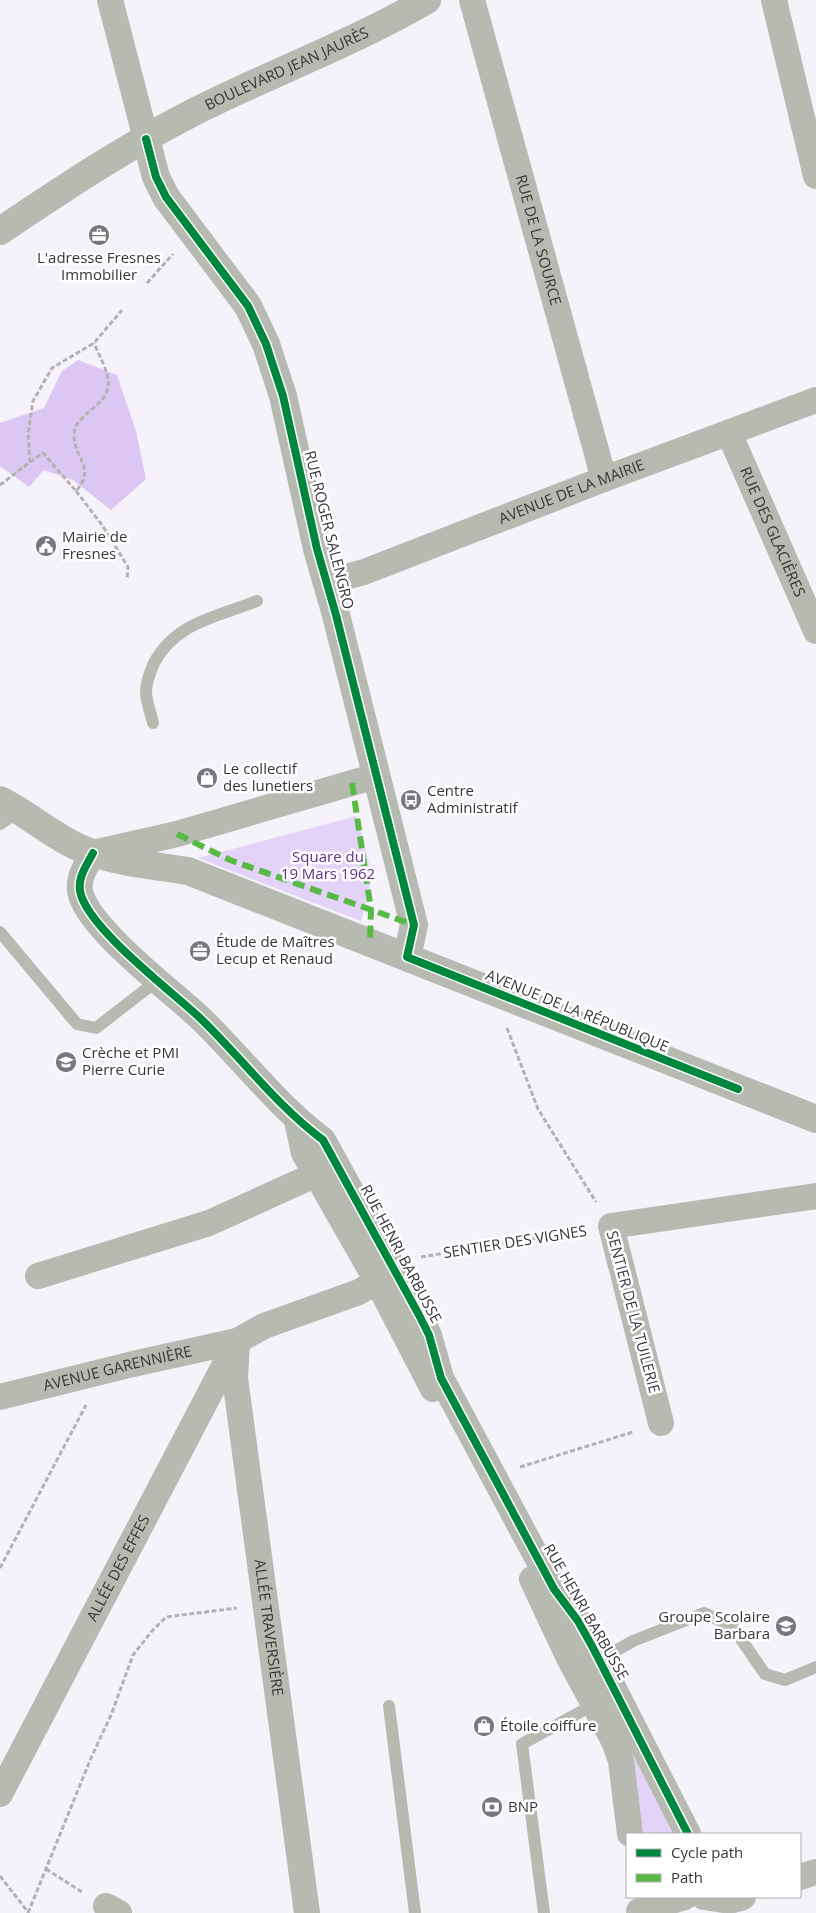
<svg xmlns="http://www.w3.org/2000/svg" width="816" height="1913" viewBox="0 0 816 1913" font-family="'Open Sans',sans-serif">
<style>
.green{fill:#e4d3f9}
.forest{fill:#dbc6f4}
.lines{fill:none;stroke-linecap:round;stroke-linejoin:round}
.path{stroke:#b2b3af;stroke-width:3;stroke-dasharray:5 2.5;stroke-linecap:butt}
.service{stroke:#b7bab1;stroke-width:12}
.minor{stroke:#b7bab1;stroke-width:26}
.tertiary{stroke:#b7bab1;stroke-width:28}
.quiet{stroke:#58b947;stroke-width:6;stroke-dasharray:12 6;stroke-linecap:butt}
.cycleway-casing{stroke:#fff;stroke-width:11}
.cycleway{stroke:#00873e;stroke-width:8}
.labels{text-anchor:middle;stroke-width:5;stroke-linejoin:round;paint-order:stroke}
.street-label{font-size:15px;fill:#38343c;stroke:#fff}
.poi-label{font-size:15px;fill:#38343c;stroke:#fff;text-anchor:start}
.park-label{font-size:15px;fill:#5f2f89;stroke:#fff}
</style>
<rect width="100%" height="100%" fill="#f5f2f9"/>
<g class="green">
<path d="M 357,816 L 372,876 L 361,921 L 198,858 Z"/>
<path d="M 631,1749 L 678,1834 L 639,1834 Z"/>
</g>
<path class="forest" d="M 78,360 L 117,375 L 136,431 L 146,479 L 111,510 L 73,480 L 44,470 L 29,487 L 0,466 L 0,423 L 44,408 L 62,371 Z"/>
<g class="lines">
<g class="path">
<path d="M 147,283 L 173,254"/>
<path d="M 30,462 L 43,453 L 76,491 C 96,469 75,458 74,437 C 73,414 104,409 108,387 C 110,373 99,356 94,343"/>
<path d="M 0,485 L 30,462 L 28,434 L 33,401 L 52,368 L 94,343 L 122,310"/>
<path d="M 76,491 L 102,525 L 128,567 L 127,580"/>
<path d="M 507,1028 L 538,1109 L 596,1202"/>
<path d="M 421,1257 L 582,1231"/>
<path d="M 520,1467 L 633,1432"/>
<path d="M 0,1568 L 86,1405"/>
<path d="M 46,1869 L 82,1892"/>
<path d="M 0,1876 L 28,1912"/>
<path d="M 28,1913 L 91,1758 L 111,1715 L 133,1655 L 152,1631 L 166,1617 L 237,1608"/>
</g>
<g class="service">
<path d="M 153,723 C 151,713 146,702 146,692 C 146,682 150,672 154,663 C 176,622 217,617 257,601"/>
<path d="M 0,824 L 21,810"/>
<path d="M 0,932 L 77,1024 L 96,1028 L 158,980"/>
<path d="M 599,1660 L 633,1641 L 704,1613 L 732,1626 L 765,1674 L 785,1680 L 816,1667"/>
<path d="M 389,1706 L 415,1913"/>
<path d="M 544,1913 L 522,1744 L 595,1704"/>
</g>
<g class="minor">
<path d="M 110,0 L 146,139"/>
<path id="s1" d="M 472,0 L 604,479"/>
<path d="M 774,0 L 816,176"/>
<path id="s2" d="M 729,433 L 816,631"/>
<path id="s3" d="M 327,582 L 364,572 L 604,479 L 816,400"/>
<path d="M 376,776 L 177,834 L 93,853 C 86,867 76,879 81,895 C 92,931 170,990 199,1017 C 241,1057 276,1105 323,1140 L 419,1315 L 429,1335 L 441,1378 L 554,1589 L 578,1621 L 592,1646 L 688,1834"/>
<path d="M 297,1121 L 304,1153 L 377,1281 L 433,1389"/>
<path d="M 38,1276 L 209,1223 L 317,1174"/>
<path id="s4" d="M 237,1341 L 235,1378 L 307,1913"/>
<path id="s5" d="M 0,1397 L 133,1364 L 237,1341 L 264,1326 L 359,1292 L 392,1272"/>
<path d="M 661,1423 L 611,1226 L 816,1196"/>
<path d="M 532,1579 L 569,1658 L 614,1741 L 621,1761 L 630,1834"/>
<path id="s6" d="M 0,1794 L 233,1349"/>
<path d="M 800,1877 L 816,1872"/>
<path d="M 704,1897 L 730,1901 L 743,1897"/>
<path d="M 106,1906 L 119,1913"/>
<path d="M 639,1911 L 685,1897"/>
</g>
<g class="tertiary">
<path d="M 146,139 L 156,177 L 166,197 L 248,306 L 266,344 L 283,396 L 317,549 L 336,615 L 414,925 L 407,957"/>
<path id="s7" d="M 0,231 C 63,189 127,146 194,112 C 271,73 352,44 427,0"/>
<path d="M 0,800 C 32,816 59,842 93,853 C 122,863 158,866 188,871 L 816,1119"/>
</g>
<g class="quiet">
<path d="M 352,783 L 371,910 L 370,942"/>
<path d="M 177,834 L 230,860 L 414,925"/>
</g>
<g class="cycleway-casing">
<g id="cycleway">
<path d="M 146,139 L 156,177 L 166,197 L 248,306 L 266,344 L 283,396 L 317,549 L 336,615 L 414,925 L 407,957 L 738,1089"/>
<path d="M 93,853 C 86,867 76,879 81,895 C 92,931 170,990 199,1017 C 241,1057 276,1105 323,1140 L 419,1315 L 429,1335 L 441,1378 L 554,1589 L 578,1621 L 592,1646 L 688,1834"/>
</g>
</g>
<use href="#cycleway" class="cycleway"/>
</g>
<defs>
<g id="office-disc" transform="scale(1.125)"><circle r="9.5" fill="#7a767e" stroke="#fff"/><path d="M-6-3h4V-5.5h4V-3h4V5H-6ZM-1-4.5V-3h2v-1.5ZM-6 0V1H6V0Z" fill="#fff"/></g>
<g id="civic-disc" transform="scale(1.125)"><circle r="9.5" fill="#7a767e" stroke="#fff"/><path d="M-.6-6.5H3V-4.5H.6V-3L4-1V1h2V6H-6V1h2V-1L-.6-3ZM-1.2 2.5V6h2.4V2.5Z" fill="#fff"/></g>
<g id="shop-disc" transform="scale(1.125)"><circle r="9.5" fill="#7a767e" stroke="#fff"/><path d="M-5-2.5h2.3a2.7 3.5 0 0 1 5.4 0H5L5.5 6h-11ZM-1.5-2.5h3a1.5 2.3 0 0 0-3 0Z" fill="#fff"/></g>
<g id="bus-disc" transform="scale(1.125)"><circle r="9.5" fill="#7a767e" stroke="#fff"/><path d="M-5-6H5V4H4V6H2V4H-2V6H-4V4H-5ZM-3.5-4V0h7V-4ZM-3.5 1.2v1.5H-2V1.2ZM2 1.2v1.5H3.5V1.2Z" fill="#fff"/></g>
<g id="school-disc" transform="scale(1.125)"><circle r="9.5" fill="#7a767e" stroke="#fff"/><path d="M0-5L7-2L0 1L-7-2ZM-4 1L0 2.5L4 1V4Q0 6-4 4Z" fill="#fff"/></g>
<g id="bank-disc" transform="scale(1.125)"><circle r="9.5" fill="#7a767e" stroke="#fff"/><path d="M-6-4H6V4H-6ZM0-2.3a2.3 2.3 0 1 0 0 4.6a2.3 2.3 0 1 0 0-4.6Z" fill="#fff"/></g>
</defs>
<g fill-rule="evenodd">
<use href="#office-disc" x="99" y="235"/>
<use href="#civic-disc" x="46" y="546"/>
<use href="#shop-disc" x="207" y="778"/>
<use href="#bus-disc" x="411" y="800"/>
<use href="#office-disc" x="200" y="951"/>
<use href="#school-disc" x="66" y="1062"/>
<use href="#school-disc" x="786" y="1626"/>
<use href="#shop-disc" x="484" y="1726"/>
<use href="#bank-disc" x="492" y="1807"/>
</g>
<g class="labels">
<g class="street-label">
<text dy="5" stroke="none"><textPath href="#s7" startOffset="330">BOULEVARD JEAN JAURÈS</textPath></text>
<text dy="5" stroke="none"><textPath href="#s1" startOffset="249">RUE DE LA SOURCE</textPath></text>
<text dy="5" stroke="none"><textPath href="#s3" startOffset="261">AVENUE DE LA MAIRIE</textPath></text>
<text transform="translate(329 530) rotate(76)" y="5">RUE ROGER SALENGRO</text>
<text dy="5" stroke="none"><textPath href="#s2" startOffset="108">RUE DES GLACIÈRES</textPath></text>
<text transform="translate(577 1011) rotate(22)" y="5">AVENUE DE LA RÉPUBLIQUE</text>
<text transform="translate(515 1242) rotate(-9)" y="5">SENTIER DES VIGNES</text>
<text transform="translate(401 1254) rotate(62)" y="5">RUE HENRI BARBUSSE</text>
<text transform="translate(633 1312) rotate(75)" y="5">SENTIER DE LA TUILERIE</text>
<text dy="5" stroke="none"><textPath href="#s5" startOffset="121">AVENUE GARENNIÈRE</textPath></text>
<text dy="5" stroke="none"><textPath href="#s6" startOffset="255">ALLÉE DES EFFES</textPath></text>
<text transform="translate(586 1612) rotate(60)" y="5">RUE HENRI BARBUSSE</text>
<text dy="5" stroke="none"><textPath href="#s4" startOffset="289">ALLÉE TRAVERSIÈRE</textPath></text>
</g>
<g class="poi-label">
<text x="99" y="263" text-anchor="middle">L'adresse Fresnes<tspan x="99" dy="17">Immobilier</tspan></text>
<text x="62" y="542">Mairie de<tspan x="62" dy="17">Fresnes</tspan></text>
<text x="223" y="774">Le collectif<tspan x="223" dy="17">des lunetiers</tspan></text>
<text x="427" y="796">Centre<tspan x="427" dy="17">Administratif</tspan></text>
<text x="216" y="947">Étude de Maîtres<tspan x="216" dy="17">Lecup et Renaud</tspan></text>
<text x="82" y="1058">Crèche et PMI<tspan x="82" dy="17">Pierre Curie</tspan></text>
<text x="770" y="1622" text-anchor="end">Groupe Scolaire<tspan x="770" dy="17">Barbara</tspan></text>
<text x="500" y="1731">Étoile coiffure</text>
<text x="508" y="1812">BNP</text>
</g>
<g class="park-label">
<text x="328" y="862">Square du<tspan x="328" dy="17">19 Mars 1962</tspan></text>
</g>
</g>
<rect x="626" y="1833" width="175" height="65" fill="#ffffff" stroke="#afaeb1"/>
<rect x="636" y="1849" width="25" height="8" fill="#00873e" stroke="#afaeb1"/>
<text x="671" y="1858" font-size="15" fill="#38343c">Cycle path</text>
<rect x="636" y="1874" width="25" height="8" fill="#58b947" stroke="#afaeb1"/>
<text x="671" y="1883" font-size="15" fill="#38343c">Path</text>
</svg>
